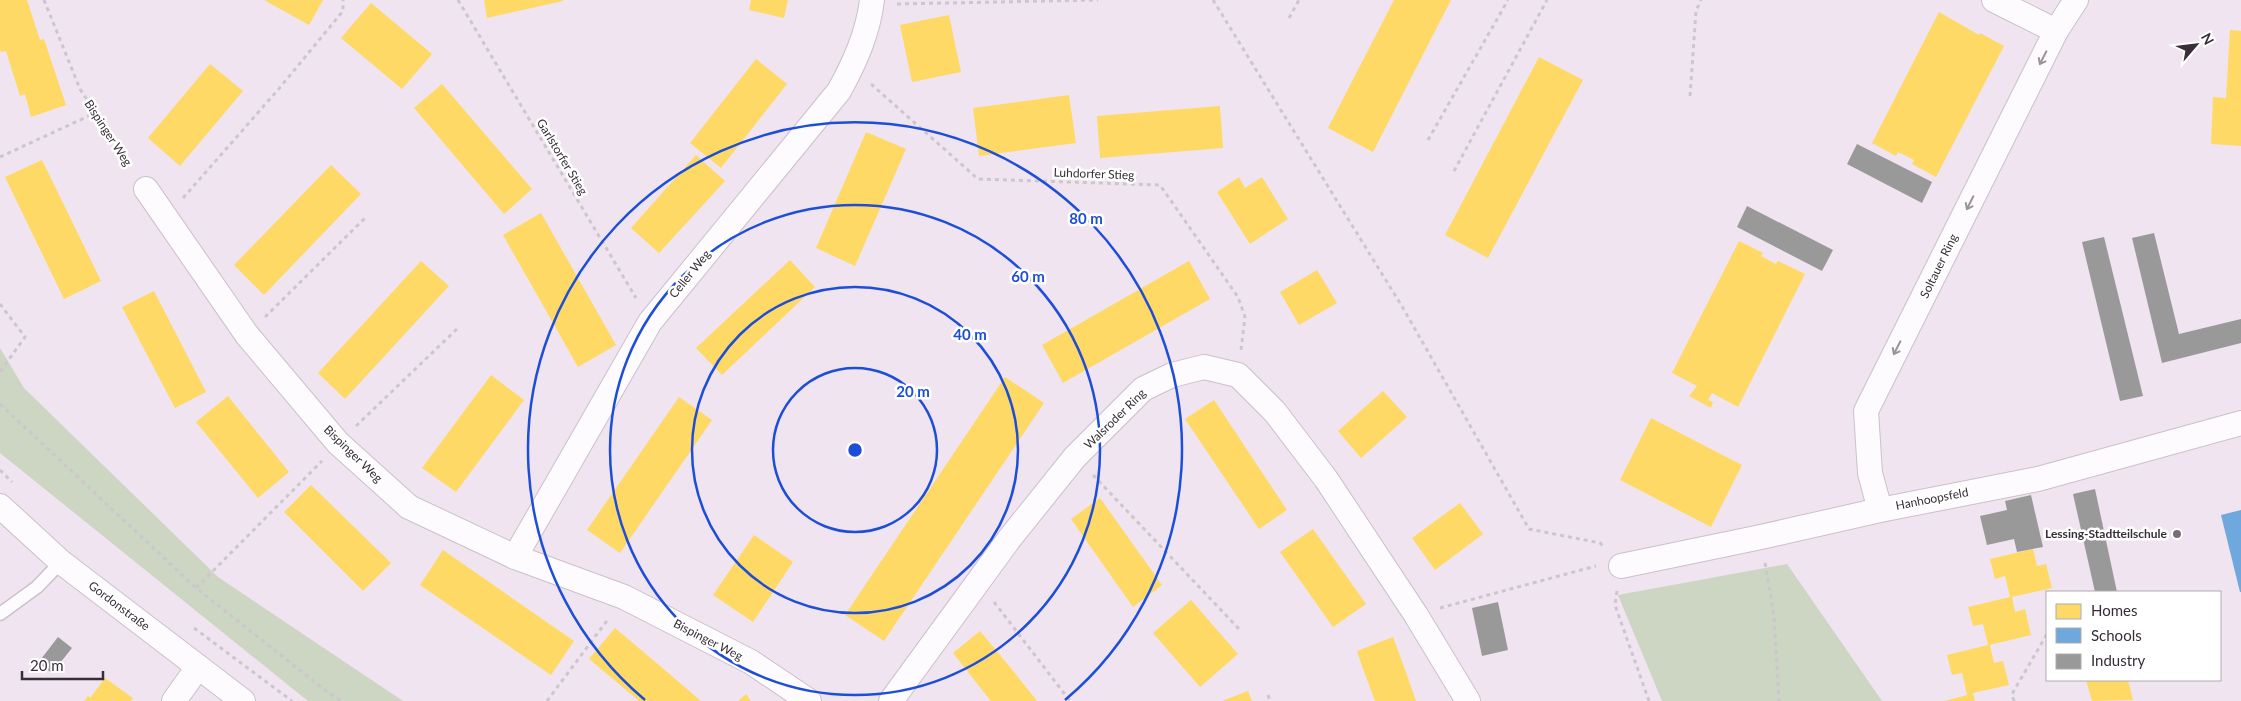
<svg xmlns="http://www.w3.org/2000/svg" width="2241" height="701" viewBox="0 0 2241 701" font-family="Lato,sans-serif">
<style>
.green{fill:#cdd5c3}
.homes{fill:#ffd966}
.schools{fill:#6fa8dc}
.industry{fill:#999}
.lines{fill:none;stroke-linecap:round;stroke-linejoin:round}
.lane-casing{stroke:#cac1ca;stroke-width:15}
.street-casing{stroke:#cac1ca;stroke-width:26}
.path{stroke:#ccc7cc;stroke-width:3;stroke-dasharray:4 4;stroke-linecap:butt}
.lane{stroke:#fdfbfd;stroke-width:12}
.street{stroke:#fdfbfd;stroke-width:24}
.oneway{stroke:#9a949a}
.ring{fill:none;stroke:#1d4ed8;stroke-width:2.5}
.poi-dot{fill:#786e78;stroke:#fff;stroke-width:2}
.labels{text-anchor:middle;stroke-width:5;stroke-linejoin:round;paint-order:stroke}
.street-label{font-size:12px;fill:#372e37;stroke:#fff}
.poi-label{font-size:12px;font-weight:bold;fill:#372e37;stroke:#fff;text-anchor:end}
.centre{fill:#1d4ed8;stroke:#fff;stroke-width:2.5}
.ring-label{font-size:15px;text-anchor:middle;font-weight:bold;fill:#1d4ed8;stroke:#fff;stroke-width:5;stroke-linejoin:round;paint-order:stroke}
</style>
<rect width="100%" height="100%" fill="#f0e4f0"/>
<g class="green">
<path d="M 0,348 L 24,388 L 218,577 L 403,701 L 308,701 L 0,453 Z"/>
<path d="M 1787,564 L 1882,701 L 1662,701 L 1618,595 Z"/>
</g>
<g class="homes">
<path d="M 0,0 L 27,0 L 40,40 L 44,39 L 66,105 L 31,117 L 25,94 L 20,96 L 6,51 L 1,52 L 0,50 Z"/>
<path d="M 264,0 L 323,0 L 309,25 Z"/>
<path d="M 484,0 L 563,0 L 563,1 L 487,18 Z"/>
<path d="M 751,0 L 788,0 L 784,18 L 749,10 Z"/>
<path d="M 1394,0 L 1451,0 L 1373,152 L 1328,128 Z"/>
<path d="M 371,3 L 432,54 L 402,89 L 341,38 Z"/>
<path d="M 1939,12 L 1979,35 L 1980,33 L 2004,46 L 1936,177 L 1912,164 L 1914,160 L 1898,152 L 1896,156 L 1872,143 Z"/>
<path d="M 949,15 L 961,72 L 912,82 L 900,25 Z"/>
<path d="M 2230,30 L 2241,31 L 2241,146 L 2211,144 L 2213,97 L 2226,98 Z"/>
<path d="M 1539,57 L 1583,80 L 1488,258 L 1445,235 Z"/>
<path d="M 756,59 L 787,84 L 721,168 L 690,143 Z"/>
<path d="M 210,64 L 243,91 L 180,166 L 148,138 Z"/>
<path d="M 442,84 L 532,189 L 504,214 L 414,108 Z"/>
<path d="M 1069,95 L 1076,143 L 979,156 L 973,108 Z"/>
<path d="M 1220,106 L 1223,148 L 1100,158 L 1097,116 Z"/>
<path d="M 866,132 L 906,149 L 855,266 L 816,248 Z"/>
<path d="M 696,155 L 725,181 L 659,253 L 631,228 Z"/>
<path d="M 42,160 L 101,281 L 64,299 L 5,177 Z"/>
<path d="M 331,165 L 361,194 L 264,295 L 234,265 Z"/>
<path d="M 1239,177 L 1245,188 L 1262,177 L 1288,219 L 1250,244 L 1217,192 Z"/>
<path d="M 541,213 L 616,345 L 578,367 L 503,235 Z"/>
<path d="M 1739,241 L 1763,253 L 1761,256 L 1776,264 L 1778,261 L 1805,274 L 1738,407 L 1712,393 L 1708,400 L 1713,402 L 1711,408 L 1689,396 L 1697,386 L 1672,373 Z"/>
<path d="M 790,260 L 815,287 L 722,375 L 696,348 Z"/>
<path d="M 421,261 L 449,286 L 345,399 L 318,373 Z"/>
<path d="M 1189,261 L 1210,299 L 1063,383 L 1042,345 Z"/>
<path d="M 1317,270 L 1337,303 L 1299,325 L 1280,292 Z"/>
<path d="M 154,291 L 206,392 L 175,408 L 122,307 Z"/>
<path d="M 491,375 L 524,400 L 456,492 L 422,468 Z"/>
<path d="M 1005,377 L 1044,403 L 884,641 L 845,615 Z"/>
<path d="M 1383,391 L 1407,417 L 1361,458 L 1338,431 Z"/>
<path d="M 228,396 L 289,472 L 258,498 L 196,422 Z"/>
<path d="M 679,397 L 712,420 L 620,553 L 587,530 Z"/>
<path d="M 1214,400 L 1287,510 L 1259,529 L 1185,419 Z"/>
<path d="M 1651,418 L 1742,465 L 1711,527 L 1620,480 Z"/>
<path d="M 311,485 L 391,563 L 363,591 L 284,512 Z"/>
<path d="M 1100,498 L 1162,585 L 1133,607 L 1071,519 Z"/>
<path d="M 1460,503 L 1483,534 L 1435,570 L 1412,538 Z"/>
<path d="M 1313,529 L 1366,604 L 1333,627 L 1280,552 Z"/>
<path d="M 754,535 L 793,562 L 753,622 L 713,595 Z"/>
<path d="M 2033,549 L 2037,566 L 2046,564 L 2052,588 L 2012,597 L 2015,612 L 2025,609 L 2031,635 L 1990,645 L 1994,663 L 2003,661 L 2009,685 L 1973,693 L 1975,701 L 1944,701 L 1967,695 L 1962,673 L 1952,675 L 1947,655 L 1988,645 L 1983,624 L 1973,626 L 1968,607 L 2010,597 L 2005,576 L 1995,579 L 1990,559 Z"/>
<path d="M 443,550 L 574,641 L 551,675 L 420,585 Z"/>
<path d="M 1191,600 L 1238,654 L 1200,687 L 1153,633 Z"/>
<path d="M 615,628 L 660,666 L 701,701 L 639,701 L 619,684 L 589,659 Z"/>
<path d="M 980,631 L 1010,667 L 1037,701 L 991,701 L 982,690 L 953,653 Z"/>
<path d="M 1393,637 L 1407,675 L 1416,701 L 1375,701 L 1363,669 L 1357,651 Z"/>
<path d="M 105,678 L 133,698 L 131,701 L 84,701 L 88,696 L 90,698 Z"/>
<path d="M 2086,680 L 2128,680 L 2133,700 L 2092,701 Z"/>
<path d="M 1248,691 L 1252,701 L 1222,701 Z"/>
<path d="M 746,694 L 751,701 L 738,701 Z"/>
</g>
<path class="schools" d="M 2241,510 L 2241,592 L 2240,592 L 2221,515 Z"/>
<g class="industry">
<path d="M 1857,144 L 1932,182 L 1922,203 L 1847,164 Z"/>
<path d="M 1747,206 L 1833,250 L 1822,271 L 1737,227 Z"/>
<path d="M 2154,233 L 2179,334 L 2241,319 L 2241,343 L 2162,363 L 2132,238 Z"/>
<path d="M 2104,237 L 2143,396 L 2120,401 L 2082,242 Z"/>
<path d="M 2095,489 L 2117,592 L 2095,592 L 2073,494 Z"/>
<path d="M 2031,495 L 2043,547 L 2017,552 L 2014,539 L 1987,545 L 1980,516 L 2007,510 L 2005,501 Z"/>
<path d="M 1498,602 L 1508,650 L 1482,656 L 1472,608 Z"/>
<path d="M 58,637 L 72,648 L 52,673 L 38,663 Z"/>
</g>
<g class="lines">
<g class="lane-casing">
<path id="lane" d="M 0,614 L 37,587 L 61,562"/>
</g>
<g class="street-casing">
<g id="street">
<path d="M 1994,0 L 2056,31"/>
<path d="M 146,189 L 247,335 L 338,443 L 409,507 L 515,557 L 624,597 L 751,662 L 809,701"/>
<path d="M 0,506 L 61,562 L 243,701"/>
<path d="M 1880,510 L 1870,473 L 1866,411 L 2056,31 L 2076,0"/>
<path d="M 515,557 L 650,322 L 839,91 C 855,62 868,33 872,0"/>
<path d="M 1621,566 L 1761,537 L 1880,510 L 2038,479 L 2241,423"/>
<path d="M 174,701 L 198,667"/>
<path d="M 891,701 L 1010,538 L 1075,457 L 1143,389 L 1172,375 L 1204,367 L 1238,375 L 1275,412 L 1326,479 L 1416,615 L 1468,701"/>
</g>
</g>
<g class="path">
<path d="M 44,0 L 80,89 L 132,169"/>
<path d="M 458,0 L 636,298"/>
<path d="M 1213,0 L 1403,308 L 1529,529 L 1600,543 L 1604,547"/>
<path d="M 897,4 L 1098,0"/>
<path d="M 1289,18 L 1299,0"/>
<path d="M 871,84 L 978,179 L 1160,185 L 1238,297 L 1245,317 L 1241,350"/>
<path d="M 1690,96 L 1696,11 L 1701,0"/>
<path d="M 1428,140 L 1508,0"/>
<path d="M 0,157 L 95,113"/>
<path d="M 1454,171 L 1547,0"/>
<path d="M 183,198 L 277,91 L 343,11 L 343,0"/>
<path d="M 0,304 L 25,337 L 0,372"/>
<path d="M 265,317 L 366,217"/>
<path d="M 0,404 L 196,588 L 325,690 L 341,701"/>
<path d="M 356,426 L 458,328"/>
<path d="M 0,470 L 12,482"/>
<path d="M 1093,475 L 1239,629"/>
<path d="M 1765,563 L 1774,616 L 1779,701"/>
<path d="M 196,588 L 322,461"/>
<path d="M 1617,591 L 1615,605 L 1649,701"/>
<path d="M 994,602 L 1070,701"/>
<path d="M 1440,608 L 1596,566"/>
<path d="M 194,628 L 292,701"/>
<path d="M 1268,695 L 1270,701"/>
<path d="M 547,701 L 609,618"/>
<path d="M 2014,701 L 2012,694 L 2047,634"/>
</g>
<use href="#lane" class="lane"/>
<use href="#street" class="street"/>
</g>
<defs><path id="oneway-shaft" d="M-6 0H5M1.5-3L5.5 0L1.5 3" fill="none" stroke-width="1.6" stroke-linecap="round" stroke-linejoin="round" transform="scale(1.25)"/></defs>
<g class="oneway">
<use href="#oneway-shaft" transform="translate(2043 58) rotate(117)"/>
<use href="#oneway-shaft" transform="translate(1970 203) rotate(117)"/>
<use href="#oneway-shaft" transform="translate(1897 348) rotate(117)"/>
</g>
<g class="ring">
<circle cx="855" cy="450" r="82"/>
<circle cx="855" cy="450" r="163"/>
<circle cx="855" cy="450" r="245"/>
<path d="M645 700A327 327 0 1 1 1065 700"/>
</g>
<circle class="poi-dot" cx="2177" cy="534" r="5"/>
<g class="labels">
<g class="street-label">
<text transform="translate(108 133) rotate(57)" y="4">Bispinger Weg</text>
<text transform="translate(562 157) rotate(59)" y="4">Garlstorfer Stieg</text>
<text transform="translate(1094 174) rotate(2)" y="4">Luhdorfer Stieg</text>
<text transform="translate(1939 266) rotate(-64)" y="4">Soltauer Ring</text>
<text transform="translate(690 274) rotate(-51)" y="4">Celler Weg</text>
<text transform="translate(1115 419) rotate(-44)" y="4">Walsroder Ring</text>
<text transform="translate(353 454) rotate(44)" y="4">Bispinger Weg</text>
<text transform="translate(1932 499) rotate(-11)" y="4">Hanhoopsfeld</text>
<text transform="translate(119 606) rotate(37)" y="4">Gordonstraße</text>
<text transform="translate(708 640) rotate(27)" y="4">Bispinger Weg</text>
</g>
<g class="poi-label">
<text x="2167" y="538">Lessing-Stadtteilschule</text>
</g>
</g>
<circle cx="855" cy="450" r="8" class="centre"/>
<g class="ring-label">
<text x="1086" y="224">80 m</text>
<text x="1028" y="282">60 m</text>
<text x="970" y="340">40 m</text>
<text x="913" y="397">20 m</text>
</g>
<rect x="2046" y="591" width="175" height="90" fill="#ffffff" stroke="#afabaf"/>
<rect x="2056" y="604" width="25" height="15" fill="#ffd966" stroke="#afabaf"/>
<text x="2091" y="616" font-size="15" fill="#372e37">Homes</text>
<rect x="2056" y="628" width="25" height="15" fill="#6fa8dc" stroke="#afabaf"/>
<text x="2091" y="641" font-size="15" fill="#372e37">Schools</text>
<rect x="2056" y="654" width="25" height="15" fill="#999999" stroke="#afabaf"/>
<text x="2091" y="666" font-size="15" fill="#372e37">Industry</text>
<g transform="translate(2196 45) rotate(62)" stroke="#ffffff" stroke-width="4" paint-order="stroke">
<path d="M0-4L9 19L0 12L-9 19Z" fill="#372e37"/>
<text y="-8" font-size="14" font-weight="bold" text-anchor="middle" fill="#372e37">N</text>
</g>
<path d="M22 671v8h81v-8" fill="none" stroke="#372e37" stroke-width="2.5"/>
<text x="30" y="671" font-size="15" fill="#372e37" stroke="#ffffff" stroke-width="4" paint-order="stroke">20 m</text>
</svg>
